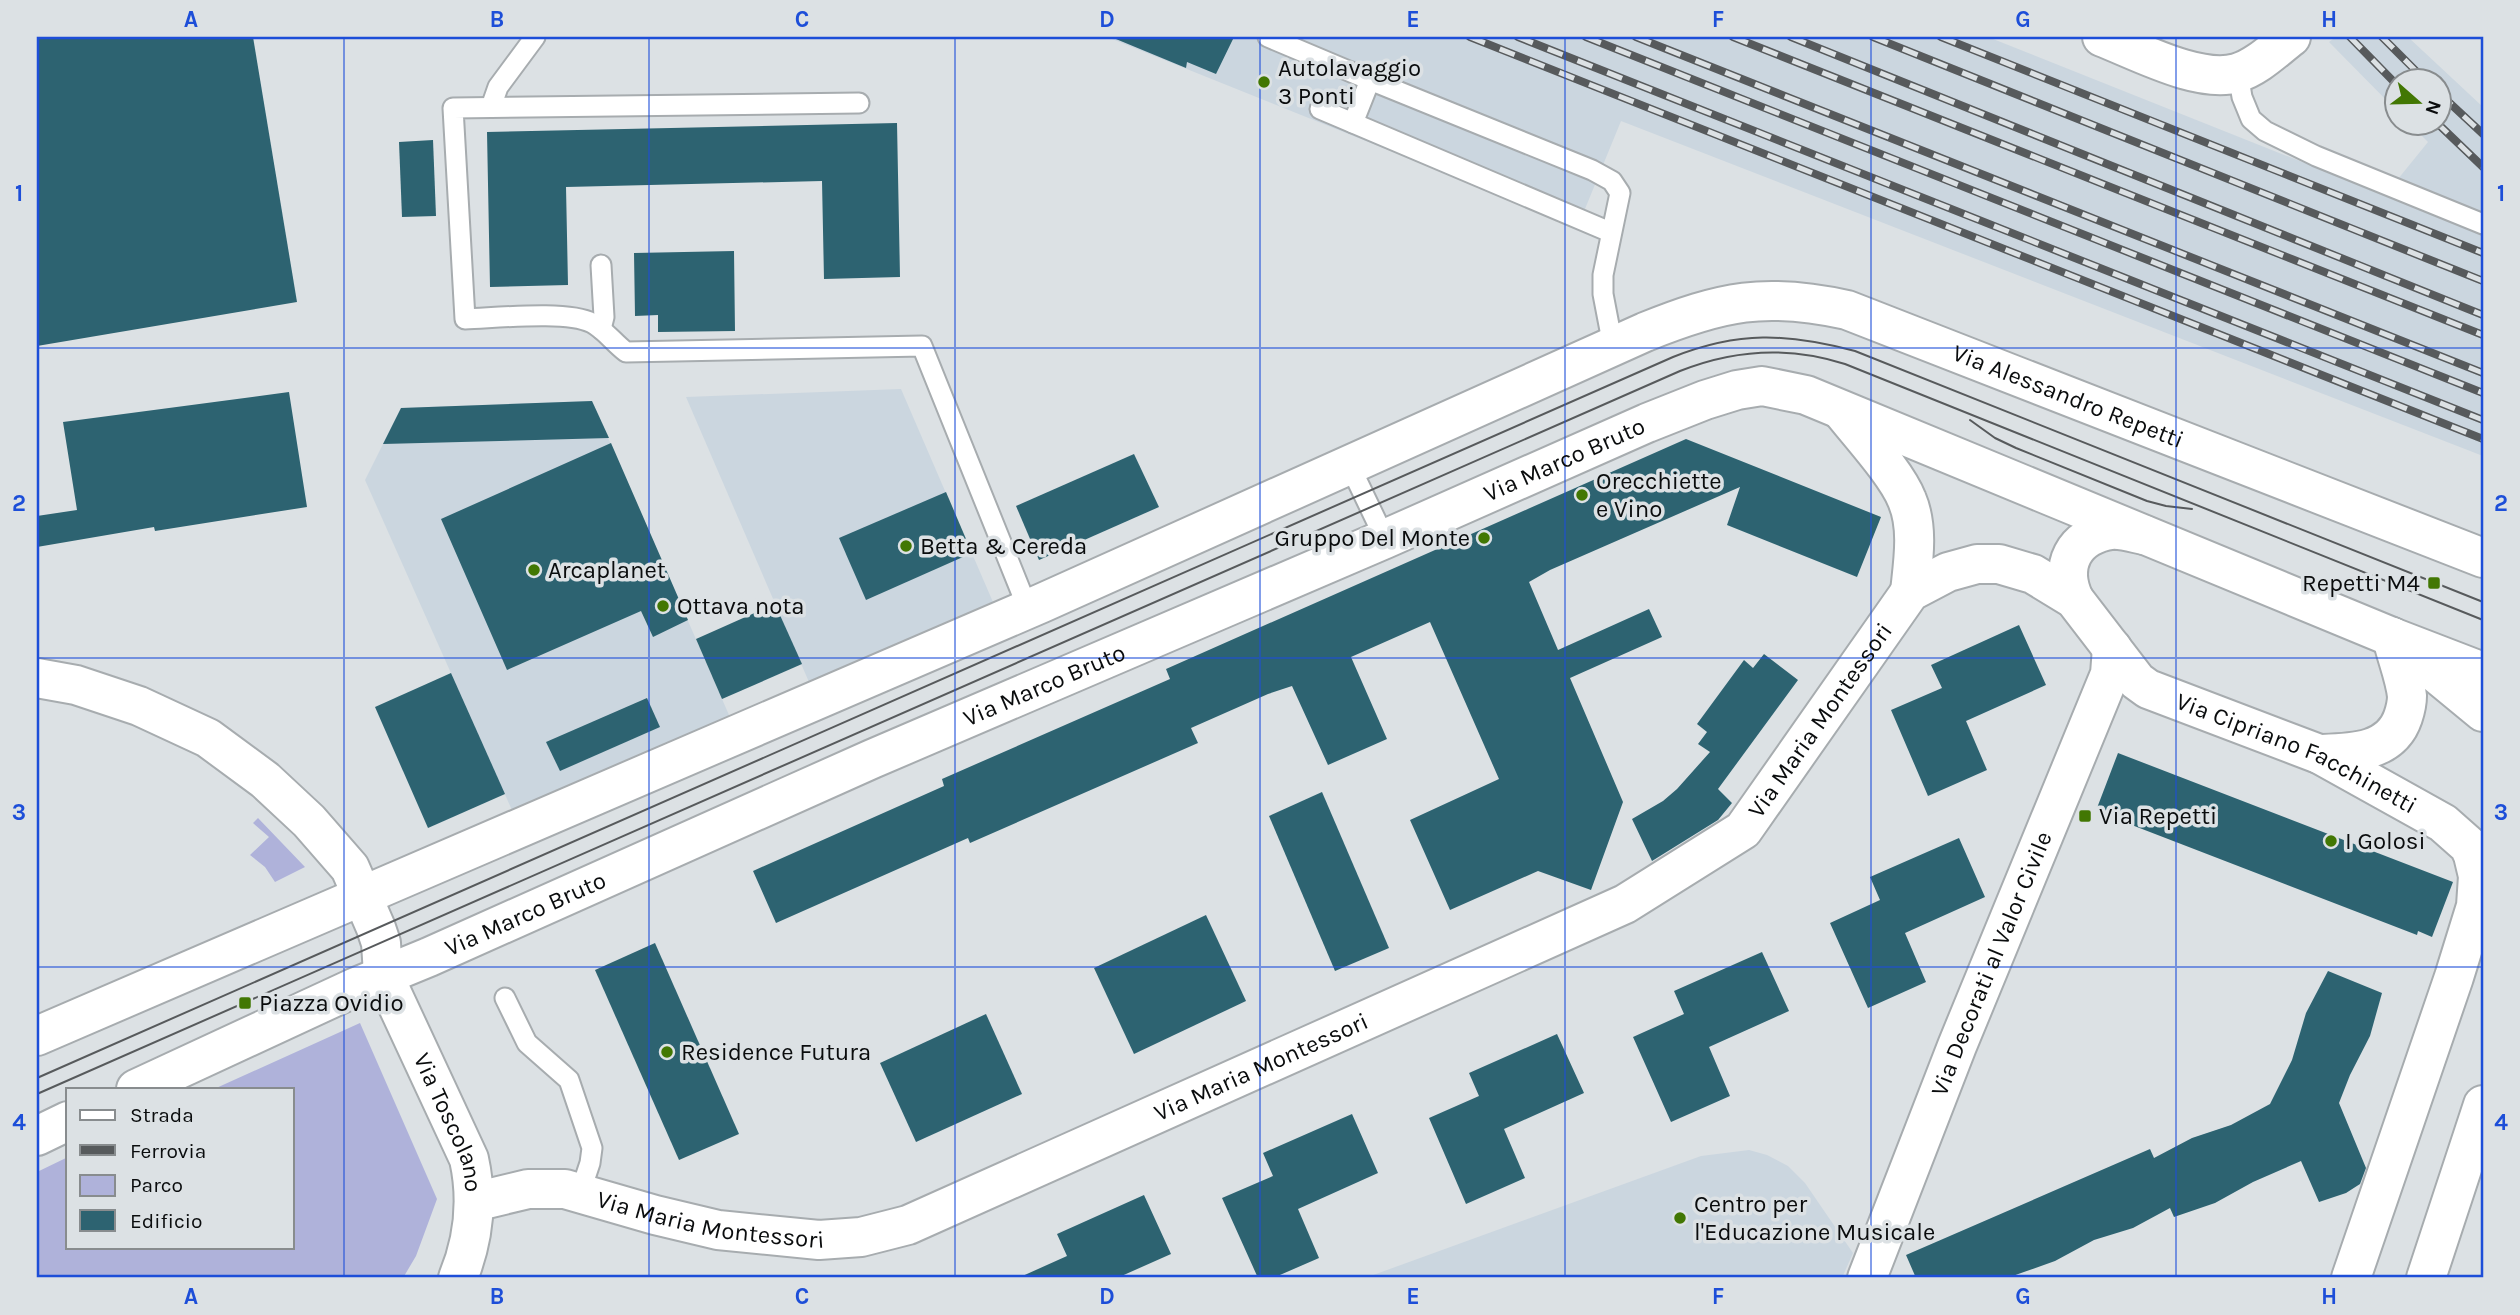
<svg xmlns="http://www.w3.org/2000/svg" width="2520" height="1315" viewBox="0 0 2520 1315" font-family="Karla,sans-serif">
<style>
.built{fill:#cbd6df}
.green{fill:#afb2da}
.building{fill:#2d6371}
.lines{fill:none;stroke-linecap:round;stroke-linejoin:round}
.lane-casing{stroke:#a7acaf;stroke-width:23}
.street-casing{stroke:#a7acaf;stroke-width:42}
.secondary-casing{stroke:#a7acaf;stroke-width:42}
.primary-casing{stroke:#a7acaf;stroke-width:42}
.lane{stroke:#fff;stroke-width:19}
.street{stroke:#fff;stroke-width:38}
.secondary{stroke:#fff;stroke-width:38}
.primary{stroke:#fff;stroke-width:38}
.tram{stroke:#575a5c;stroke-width:2}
.rail-casing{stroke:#575a5c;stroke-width:8}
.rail{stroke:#dce1e4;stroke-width:5;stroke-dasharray:16;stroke-linecap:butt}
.grid{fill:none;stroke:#1d4ed8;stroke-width:2;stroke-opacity:0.55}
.poi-dot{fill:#427703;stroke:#dce1e4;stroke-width:2.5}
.labels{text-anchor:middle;stroke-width:7;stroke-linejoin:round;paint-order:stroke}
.poi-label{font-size:24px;fill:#0a0c0d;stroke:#dce1e4;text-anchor:start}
.street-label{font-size:24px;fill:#0a0c0d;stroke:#dce1e4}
.neatline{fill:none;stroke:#1d4ed8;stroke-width:2.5}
.grid-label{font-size:23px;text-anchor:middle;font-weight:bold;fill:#1d4ed8}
</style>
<rect width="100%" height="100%" fill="#dce1e4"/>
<g class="built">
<path d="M 1107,37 L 1988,37 L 2385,195 L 2428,142 L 2409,123 L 2440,122 L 2440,80 L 2398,80 L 2397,111 L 2329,42 L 2336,37 L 2408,37 L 2483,107 L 2483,456 L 1621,121 L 1578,226 Z"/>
<path d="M 901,389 L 999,616 L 815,696 L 686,397 Z"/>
<path d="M 592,401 L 736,731 L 519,826 L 365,480 L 401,408 Z"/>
<path d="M 1749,1150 L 1767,1155 L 1788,1166 L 1805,1183 L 1853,1253 L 1842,1278 L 1365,1278 L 1701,1156 Z"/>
</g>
<g class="green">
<path d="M 258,818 L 305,867 L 275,882 L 265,867 L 250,855 L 269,837 L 253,823 Z"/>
<path d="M 360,1023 L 437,1199 L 416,1256 L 403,1278 L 37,1278 L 37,1172 L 68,1157 L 68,1247 L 292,1247 L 292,1089 L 214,1089 Z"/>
</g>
<g class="building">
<path d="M 37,37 L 253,37 L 297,302 L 37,346 Z"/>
<path d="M 1111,37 L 1234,37 L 1216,74 L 1187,62 L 1186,68 Z"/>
<path d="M 897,123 L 900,277 L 824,279 L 822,181 L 566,187 L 568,285 L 490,287 L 487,132 Z"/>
<path d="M 433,140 L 436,216 L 402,217 L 399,142 Z"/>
<path d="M 734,251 L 735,331 L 658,332 L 658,315 L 635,316 L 634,253 Z"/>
<path d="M 289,392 L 307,507 L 155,531 L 154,527 L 37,547 L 37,516 L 77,510 L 63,422 Z"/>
<path d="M 592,401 L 609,438 L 383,444 L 401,408 Z"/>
<path d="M 1686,439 L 1881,517 L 1857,577 L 1727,525 L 1740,487 L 1550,570 L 1529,582 L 1558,650 L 1649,609 L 1662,637 L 1570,678 L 1623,802 L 1591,890 L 1538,871 L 1450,910 L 1410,820 L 1499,779 L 1430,622 L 1351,657 L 1387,739 L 1328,765 L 1292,686 L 1268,694 L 1191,728 L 1198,743 L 970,843 L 968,838 L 776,923 L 753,871 L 944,786 L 942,779 L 1170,679 L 1166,669 Z"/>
<path d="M 611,443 L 688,620 L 653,637 L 641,611 L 507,670 L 441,519 Z"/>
<path d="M 1134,454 L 1159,507 L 1039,560 L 1016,506 Z"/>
<path d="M 946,492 L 972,553 L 866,600 L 839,538 Z"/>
<path d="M 775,604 L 802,664 L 722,699 L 696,639 Z"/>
<path d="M 2019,625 L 2046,685 L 1966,721 L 1987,770 L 1928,796 L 1891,710 L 1942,688 L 1931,665 Z"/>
<path d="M 1764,654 L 1798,680 L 1718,789 L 1732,803 L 1718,820 L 1652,861 L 1632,819 L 1663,801 L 1677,789 L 1710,752 L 1698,744 L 1707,732 L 1697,724 L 1744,660 L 1753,668 Z"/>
<path d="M 451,673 L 505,794 L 428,828 L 375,707 Z"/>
<path d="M 647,698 L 660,727 L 560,771 L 546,742 Z"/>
<path d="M 2118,753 L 2453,882 L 2432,937 L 2418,931 L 2417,935 L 2111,817 L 2112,813 L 2097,808 Z"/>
<path d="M 1322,792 L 1389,948 L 1335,971 L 1269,816 Z"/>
<path d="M 1959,838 L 1985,897 L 1905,933 L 1926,982 L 1868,1008 L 1830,923 L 1880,900 L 1870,877 Z"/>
<path d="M 1206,915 L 1246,1001 L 1134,1054 L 1094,968 Z"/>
<path d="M 655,943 L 739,1134 L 679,1160 L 595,970 Z"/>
<path d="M 1762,952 L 1789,1011 L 1709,1047 L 1730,1096 L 1671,1122 L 1633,1037 L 1684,1014 L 1674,991 Z"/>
<path d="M 2328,971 L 2382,993 L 2370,1036 L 2350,1075 L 2339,1103 L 2366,1168 L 2360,1184 L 2346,1193 L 2319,1202 L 2301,1161 L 2253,1182 L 2215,1203 L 2174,1217 L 2170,1208 L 2133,1228 L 2094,1240 L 2055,1261 L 2007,1278 L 1916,1278 L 1906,1255 L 2150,1149 L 2154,1158 L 2192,1138 L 2231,1125 L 2270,1104 L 2292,1060 L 2306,1013 Z"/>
<path d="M 986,1014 L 1022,1094 L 916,1142 L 880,1063 Z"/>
<path d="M 1557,1034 L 1584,1093 L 1504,1129 L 1525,1178 L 1466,1204 L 1429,1118 L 1479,1096 L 1469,1073 Z"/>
<path d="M 1352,1114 L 1378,1173 L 1298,1209 L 1319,1258 L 1273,1278 L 1258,1278 L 1222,1198 L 1273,1176 L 1263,1153 Z"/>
<path d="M 1144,1195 L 1171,1254 L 1117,1278 L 1018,1278 L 1067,1256 L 1057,1234 Z"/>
</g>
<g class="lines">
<g class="lane-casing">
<g id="lane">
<path d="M 1268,37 L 1370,80"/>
<path d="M 2238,73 L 2242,97 L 2251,119 L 2265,131 L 2316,156 L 2483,224"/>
<path d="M 859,103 L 453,108 L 465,319 C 496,318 568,310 592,323 C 605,330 614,343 626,352 L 922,346 L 1028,609"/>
<path d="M 491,107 L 498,87 L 535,37"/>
<path d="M 1320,109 L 1353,123"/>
<path d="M 1610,232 L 1353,123 L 1370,80 L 1592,170 L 1612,181 L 1620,193 L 1603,275 L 1603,294 L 1613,346"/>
<path d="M 601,329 L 604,317 L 601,265"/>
<path d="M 1350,466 L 1385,539"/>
<path d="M 505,998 L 527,1043 L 569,1080 L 592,1148 L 590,1163 L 580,1193"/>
</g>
</g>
<g class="street-casing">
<g id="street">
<path d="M 2102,37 C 2138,51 2199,84 2237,73 C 2257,67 2274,50 2291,37"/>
<path d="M 1842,411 C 1860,434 1897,474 1907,500 C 1919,528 1913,563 1910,592"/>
<path d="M 2074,599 C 2059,566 2073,536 2111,530 C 2121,529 2134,533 2144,535"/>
<path d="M 2319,754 C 2351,753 2391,753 2403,717 C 2405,711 2407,703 2407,696 C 2405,677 2396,656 2392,637"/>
<path id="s1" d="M 383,974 L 469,1159 C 478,1200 474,1239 458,1278"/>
<path id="s2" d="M 474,1202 L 528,1189 L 565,1189 L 655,1215 L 718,1230 L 819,1240 L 861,1237 L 908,1225 L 1625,904 L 1743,830 L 1910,592 L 1948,572 L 1977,564 L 1999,564 L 2033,574 L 2074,599 L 2137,681 L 2148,689 L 2319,754 L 2443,823 L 2469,846 L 2473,855 L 2478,876 L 2476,906 L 2454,977 L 2351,1278"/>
<path id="s3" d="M 1867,1278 L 1957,1046 L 2110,674 L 2112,648"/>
</g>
</g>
<g class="secondary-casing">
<g id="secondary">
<path d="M 37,678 L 76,685 L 139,706 L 208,738 L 265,780 L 309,821 L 350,868 L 376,928 L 381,943 L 383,974"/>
<path id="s4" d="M 37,1036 L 1042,603 L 1645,332 C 1722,301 1765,292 1847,310 L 2483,558"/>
<path id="s5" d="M 136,1089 L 356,987 L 429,957 L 872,759 L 1385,539 L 1647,423 L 1705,400 L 1737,390 L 1762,386 L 1806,395 L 2392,637 L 2483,672"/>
<path d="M 37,1136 L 68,1121"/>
</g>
</g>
<g class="primary-casing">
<g id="primary">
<path d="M 2392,637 L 2483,712"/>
<path d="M 2426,1278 L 2483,1105"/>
</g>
</g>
<use href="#lane" class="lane"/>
<use href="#street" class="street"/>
<use href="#secondary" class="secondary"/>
<use href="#primary" class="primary"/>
<g class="tram">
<path d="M 1970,420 L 1995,438 L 2016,448 L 2147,501 L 2166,506 L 2192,509"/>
<path d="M 37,1078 L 1673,357 C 1738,331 1787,333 1855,351 L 2483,602"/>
<path d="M 37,1094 L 1680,371 C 1735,349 1789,346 1845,364 L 2483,620"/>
</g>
<g class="rail-casing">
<g id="rail">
<path d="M 1470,37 L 2483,439"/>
<path d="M 1518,37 L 2483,420"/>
<path d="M 1586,37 L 2483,393"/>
<path d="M 1636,37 L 2483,373"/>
<path d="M 1733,37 L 2483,335"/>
<path d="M 1791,37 L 2483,315"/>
<path d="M 1873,37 L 2483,281"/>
<path d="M 1941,37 L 2483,253"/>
<path d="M 2350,37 L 2398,86"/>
<path d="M 2382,37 L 2425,80"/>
<path d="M 2440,94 L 2483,134"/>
<path d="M 2436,122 L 2483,167"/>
</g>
</g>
<use href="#rail" class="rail"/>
</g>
<path class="grid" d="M 344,37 L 344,1278M 649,37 L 649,1278M 955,37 L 955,1278M 1260,37 L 1260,1278M 1565,37 L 1565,1278M 1871,37 L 1871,1278M 2176,37 L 2176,1278M 37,348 L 2483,348M 37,658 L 2483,658M 37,967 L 2483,967"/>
<g class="poi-dot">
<circle cx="1264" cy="82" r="7"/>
<circle cx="1582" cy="495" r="7"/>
<circle cx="1484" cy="538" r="7"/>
<circle cx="906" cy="546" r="7"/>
<circle cx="534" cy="570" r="7"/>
<rect x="2427" y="576" width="14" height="14" rx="3.5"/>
<circle cx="663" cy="606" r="7"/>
<rect x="2078" y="809" width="14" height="14" rx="3.5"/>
<circle cx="2331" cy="841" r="7"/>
<rect x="238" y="996" width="14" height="14" rx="3.5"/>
<circle cx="667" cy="1052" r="7"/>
<circle cx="1680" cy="1218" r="7"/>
</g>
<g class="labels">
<g class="poi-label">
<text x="1278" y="76">Autolavaggio<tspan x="1278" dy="28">3 Ponti</tspan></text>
<text x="1596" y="489">Orecchiette<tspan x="1596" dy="28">e Vino</tspan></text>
<text x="1470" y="546" text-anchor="end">Gruppo Del Monte</text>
<text x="920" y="554">Betta &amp; Cereda</text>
<text x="548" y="578">Arcaplanet</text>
<text x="2420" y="591" text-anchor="end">Repetti M4</text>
<text x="677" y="614">Ottava nota</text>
<text x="2099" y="824">Via Repetti</text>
<text x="2345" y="849">I Golosi</text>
<text x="259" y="1011">Piazza Ovidio</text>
<text x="681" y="1060">Residence Futura</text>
<text x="1694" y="1212">Centro per<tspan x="1694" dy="28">l'Educazione Musicale</tspan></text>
</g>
<g class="street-label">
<text dy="8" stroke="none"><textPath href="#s4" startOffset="2200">Via Alessandro Repetti</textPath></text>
<text dy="8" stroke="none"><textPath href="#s5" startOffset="1561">Via Marco Bruto</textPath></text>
<text dy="8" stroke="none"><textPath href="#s5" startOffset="994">Via Marco Bruto</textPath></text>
<text dy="8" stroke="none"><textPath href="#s2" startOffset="1502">Via Maria Montessori</textPath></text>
<text dy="8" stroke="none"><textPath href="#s2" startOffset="2116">Via Cipriano Facchinetti</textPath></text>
<text dy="8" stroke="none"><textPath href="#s5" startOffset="427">Via Marco Bruto</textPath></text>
<text dy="8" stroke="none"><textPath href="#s3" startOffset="338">Via Decorati al Valor Civile</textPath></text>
<text dy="8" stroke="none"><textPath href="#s2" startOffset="830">Via Maria Montessori</textPath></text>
<text dy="8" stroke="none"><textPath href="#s1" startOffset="163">Via Toscolano</textPath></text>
<text dy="8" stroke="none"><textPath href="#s2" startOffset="242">Via Maria Montessori</textPath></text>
</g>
</g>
<rect width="2520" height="1315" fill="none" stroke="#dce1e4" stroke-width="77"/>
<rect x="66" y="1088" width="228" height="161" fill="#dce1e4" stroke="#888c8e" stroke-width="2"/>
<rect x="80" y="1110" width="35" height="10" fill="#ffffff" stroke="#888c8e" stroke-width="2"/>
<text x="130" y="1122" font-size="21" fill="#0a0c0d">Strada</text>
<rect x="80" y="1145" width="35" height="10" fill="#575a5c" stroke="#888c8e" stroke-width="2"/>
<text x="130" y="1158" font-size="21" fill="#0a0c0d">Ferrovia</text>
<rect x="80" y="1175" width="35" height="21" fill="#afb2da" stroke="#888c8e" stroke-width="2"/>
<text x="130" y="1192" font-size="21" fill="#0a0c0d">Parco</text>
<rect x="80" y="1210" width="35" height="21" fill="#2d6371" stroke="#888c8e" stroke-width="2"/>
<text x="130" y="1228" font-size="21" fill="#0a0c0d">Edificio</text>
<g transform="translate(2418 102) rotate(110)"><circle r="33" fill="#dce1e4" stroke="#888c8e" stroke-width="2"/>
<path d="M0-5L12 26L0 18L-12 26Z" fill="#427703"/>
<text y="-10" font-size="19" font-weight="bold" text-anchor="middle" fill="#0a0c0d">N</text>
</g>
<rect x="38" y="38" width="2444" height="1238" class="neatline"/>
<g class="grid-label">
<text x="191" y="27">A</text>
<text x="497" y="27">B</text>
<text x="802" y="27">C</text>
<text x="1107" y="27">D</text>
<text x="1413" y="27">E</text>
<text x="1718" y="27">F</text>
<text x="2023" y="27">G</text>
<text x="2329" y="27">H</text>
<text x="19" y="201">1</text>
<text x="2501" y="201">1</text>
<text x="19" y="511">2</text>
<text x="2501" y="511">2</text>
<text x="19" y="820">3</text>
<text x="2501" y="820">3</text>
<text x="19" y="1130">4</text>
<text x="2501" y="1130">4</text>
<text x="191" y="1304">A</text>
<text x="497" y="1304">B</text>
<text x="802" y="1304">C</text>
<text x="1107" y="1304">D</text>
<text x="1413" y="1304">E</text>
<text x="1718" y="1304">F</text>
<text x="2023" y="1304">G</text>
<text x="2329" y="1304">H</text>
</g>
</svg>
